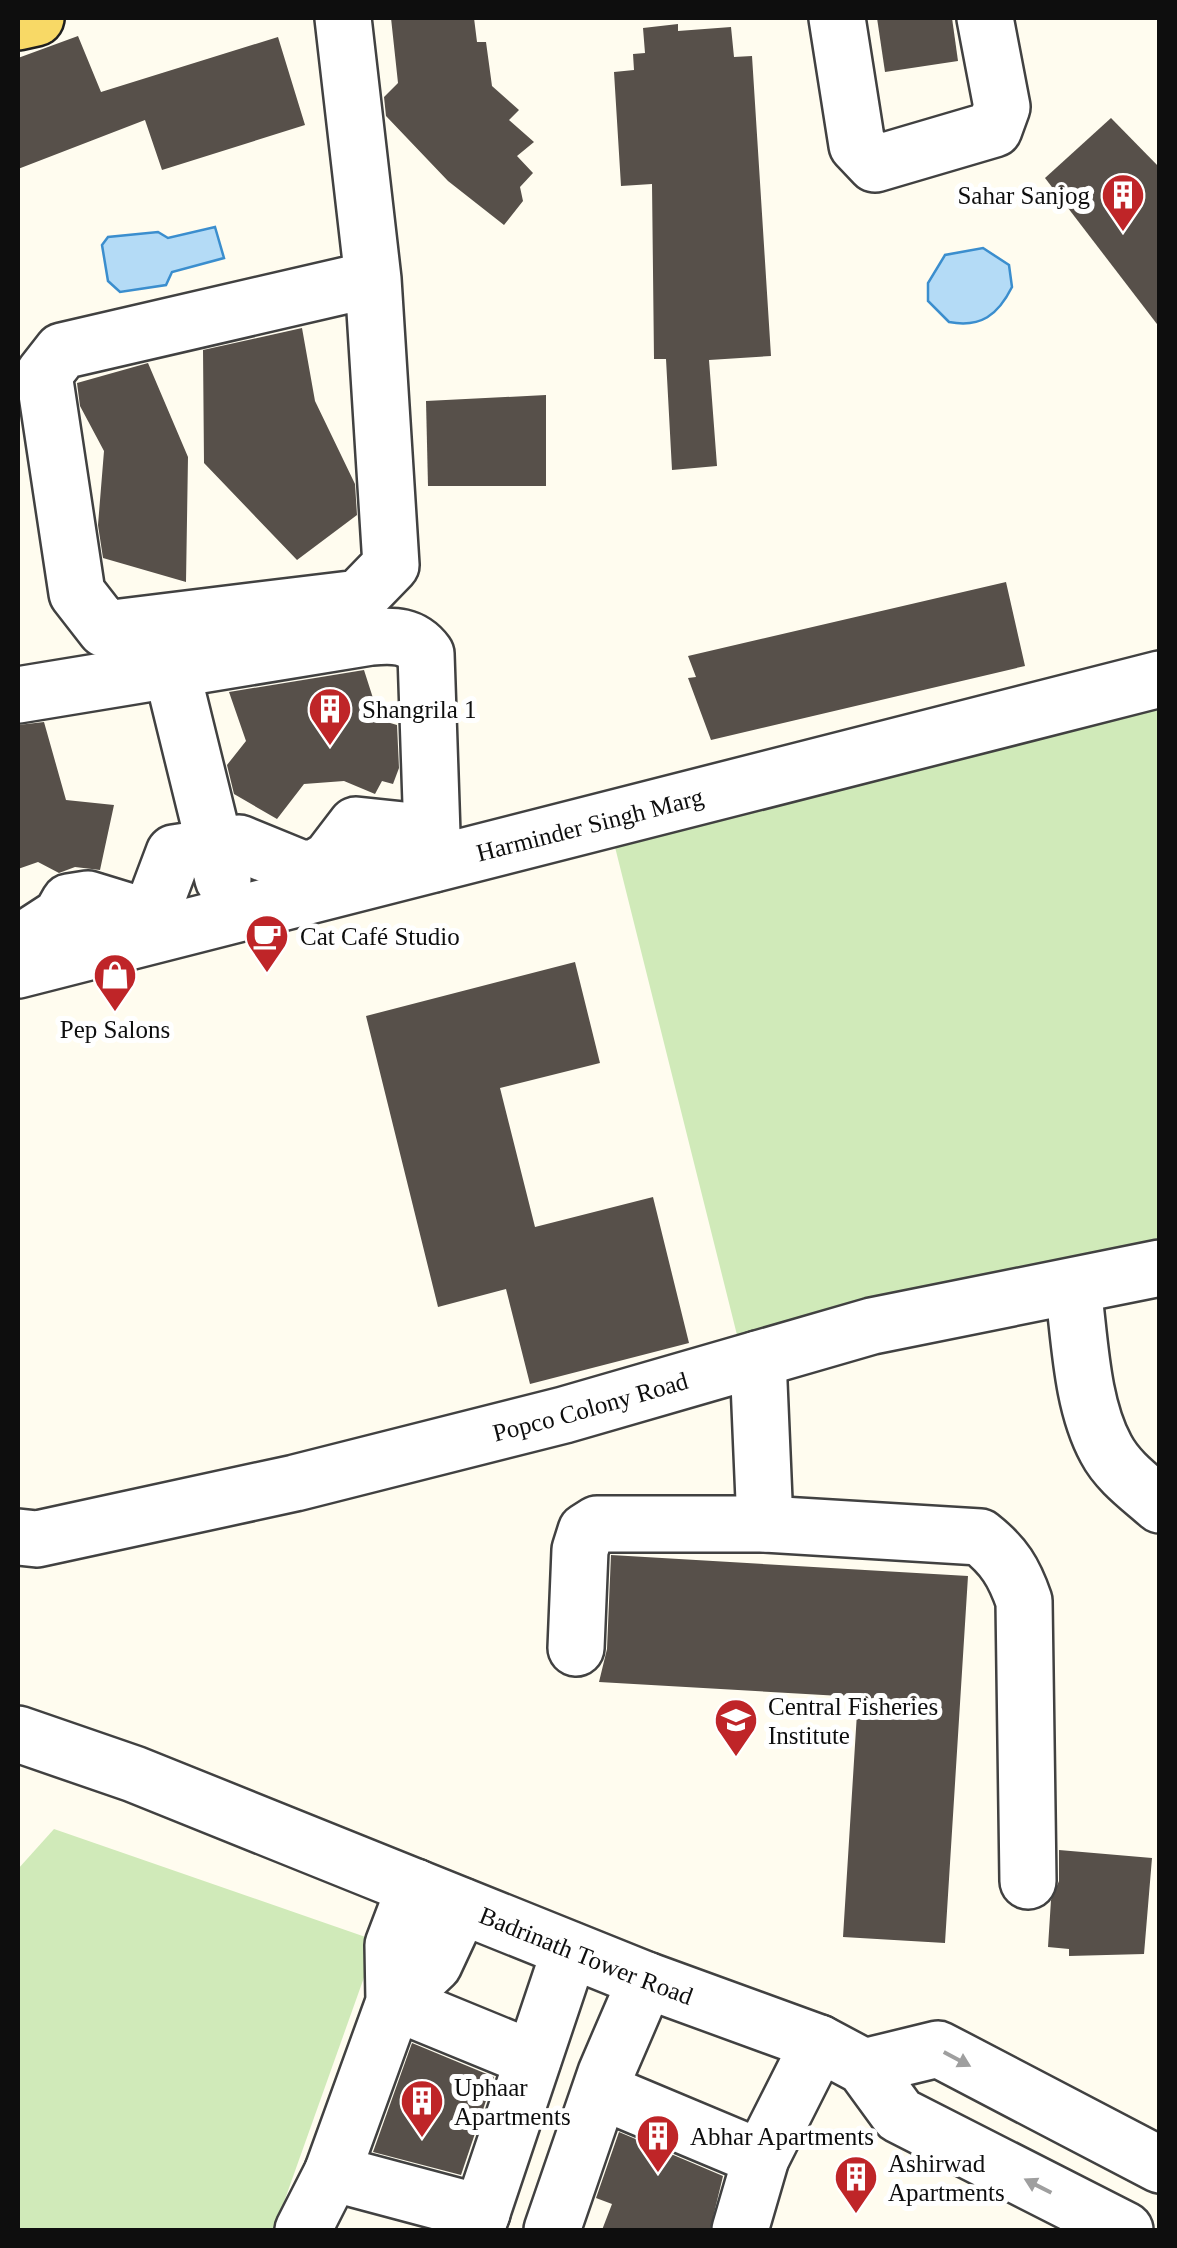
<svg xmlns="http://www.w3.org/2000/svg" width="1177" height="2248" viewBox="0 0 1177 2248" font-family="Georgia,serif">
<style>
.green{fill:#d0eab9}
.water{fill:#b4dbf6;stroke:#3b8ece;stroke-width:2.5}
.building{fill:#57504a}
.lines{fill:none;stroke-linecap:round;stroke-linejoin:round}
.minor-casing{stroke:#414141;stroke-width:60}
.major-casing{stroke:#1f1f1f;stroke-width:60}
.minor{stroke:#fff;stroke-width:55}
.major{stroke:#f8d966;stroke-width:55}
.oneway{fill:#9f9f9f}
.labels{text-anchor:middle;stroke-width:10;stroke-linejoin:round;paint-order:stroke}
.poi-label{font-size:25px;fill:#0e0e0e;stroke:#fff;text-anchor:start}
.street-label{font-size:25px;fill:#0e0e0e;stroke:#fff}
</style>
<rect width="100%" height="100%" fill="#fffcef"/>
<g class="green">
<path d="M 1159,691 L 1159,1244 L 741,1351 L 610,827 Z"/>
<path d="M 54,1829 L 377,1941 L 274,2230 L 18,2230 L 18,1869 Z"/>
</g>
<g class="water">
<path d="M 215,227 L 224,258 L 172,272 L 166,285 L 120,292 L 108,281 L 102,245 L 108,237 L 158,232 L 168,238 Z"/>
<path d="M 983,248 L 1009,265 L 1012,287 C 998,315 981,328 949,322 L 928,301 L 928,283 L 945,255 Z"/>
</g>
<g class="building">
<path d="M 391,18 L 474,18 L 477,42 L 486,42 L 492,86 L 519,110 L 509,120 L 534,142 L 517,156 L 533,173 L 520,187 L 523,201 L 504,225 L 448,181 L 386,116 L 384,97 L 398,83 Z"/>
<path d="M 877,18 L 952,18 L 958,61 L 885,72 Z"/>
<path d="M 678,24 L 678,31 L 731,27 L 734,57 L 752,56 L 771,356 L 709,360 L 717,466 L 672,470 L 666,359 L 654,359 L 652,184 L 621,186 L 614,72 L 634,70 L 633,54 L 645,53 L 643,28 Z"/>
<path d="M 78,36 L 101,92 L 278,37 L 305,125 L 162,170 L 145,120 L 18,169 L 18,58 Z"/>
<path d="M 1111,118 L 1160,168 L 1160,328 L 1045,178 Z"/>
<path d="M 302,328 L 315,401 L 355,484 L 357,515 L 297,560 L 204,463 L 203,350 Z"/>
<path d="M 148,363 L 188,457 L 186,582 L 103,558 L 98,525 L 104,451 L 80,406 L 77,383 Z"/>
<path d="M 546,395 L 546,486 L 428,486 L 426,401 Z"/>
<path d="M 1006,582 L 1025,666 L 711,740 L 688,678 L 696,677 L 688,656 Z"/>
<path d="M 364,670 L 380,720 L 397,725 L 399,768 L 393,784 L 382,781 L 375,794 L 344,781 L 304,784 L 277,819 L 234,794 L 227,765 L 246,741 L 229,692 Z"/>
<path d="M 44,722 L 66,800 L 114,805 L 100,870 L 75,867 L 59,873 L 38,862 L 18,869 L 18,725 Z"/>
<path d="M 575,962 L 600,1063 L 500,1088 L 535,1227 L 653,1197 L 689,1343 L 530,1384 L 506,1289 L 438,1307 L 366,1016 Z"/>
<path d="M 611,1555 L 968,1576 L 945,1943 L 843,1937 L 858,1697 L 599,1682 L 607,1649 Z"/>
<path d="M 1059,1850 L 1152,1858 L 1144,1954 L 1069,1956 L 1069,1949 L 1048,1947 L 1051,1900 L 1059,1881 Z"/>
<path d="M 412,2043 L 494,2077 L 461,2175 L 373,2152 Z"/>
<path d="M 619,2132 L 723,2176 L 710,2230 L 602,2230 L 612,2204 L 596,2198 Z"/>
</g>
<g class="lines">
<g class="minor-casing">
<g id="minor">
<path d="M 343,18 L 373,279 L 391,565 L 359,598 L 105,629 L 77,593 L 44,374 L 62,351 L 373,279"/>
<path d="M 837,18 L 857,145 L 875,164 L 994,129 L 1002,107 L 985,18"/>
<path d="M 171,668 L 223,879"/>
<path d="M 18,695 L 371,637 C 394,635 412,635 426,654 L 433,864"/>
<path d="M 18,944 L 61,916 L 69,902 L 88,899 L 137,914 L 154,906 L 174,853 L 239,843 L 300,868 L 315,868 L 330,859 L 356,825 L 432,833"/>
<path id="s1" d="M 18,970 L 1160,679"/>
<path d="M 1073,1288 C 1080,1339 1081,1403 1106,1449 C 1118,1472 1141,1488 1160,1505"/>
<path d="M 758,1359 L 765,1524"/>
<path id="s2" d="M 18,1537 L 37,1539 L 295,1483 L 564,1415 L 872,1326 L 1160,1268"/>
<path d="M 576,1648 L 580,1550 L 586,1531 L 597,1524 L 765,1524 L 980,1537 C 1004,1556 1014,1572 1024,1601 L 1028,1881"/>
<path id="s3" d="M 18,1734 L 134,1774 L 646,1980 L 819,2043 L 864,2067 L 899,2115 L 1125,2230"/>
<path d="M 394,2002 L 533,2059"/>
<path d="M 394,2002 L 434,1964 L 461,1906"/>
<path d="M 864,2067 L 938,2049 L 1160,2165"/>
<path d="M 601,2091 L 761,2158"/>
<path d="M 332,2173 L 482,2213"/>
<path d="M 303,2230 L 332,2173 L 394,2002 L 393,1945 L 415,1887"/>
<path d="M 476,2230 L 570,1950"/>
<path d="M 552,2230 L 606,2073 L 646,1980"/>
<path d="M 740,2230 L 761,2158 L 819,2043"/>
</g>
</g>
<g class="major-casing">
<path id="major" d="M 18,22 L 36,18"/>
</g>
<use href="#minor" class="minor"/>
<use href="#major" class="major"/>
</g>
<defs><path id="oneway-solid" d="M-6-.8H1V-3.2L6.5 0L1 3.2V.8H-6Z" transform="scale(2.5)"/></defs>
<g class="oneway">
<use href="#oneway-solid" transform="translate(957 2059) rotate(28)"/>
<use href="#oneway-solid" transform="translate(1038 2186) rotate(-153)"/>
</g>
<defs>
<g id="building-pin" transform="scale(2.25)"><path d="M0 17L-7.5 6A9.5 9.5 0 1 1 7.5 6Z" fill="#bf2528" stroke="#fff"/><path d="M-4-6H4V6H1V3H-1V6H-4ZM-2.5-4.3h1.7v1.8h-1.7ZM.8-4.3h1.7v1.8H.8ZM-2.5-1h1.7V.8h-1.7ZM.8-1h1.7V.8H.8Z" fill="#fff"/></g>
<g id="cafe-pin" transform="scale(2.25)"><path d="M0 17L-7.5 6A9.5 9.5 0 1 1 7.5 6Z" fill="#bf2528" stroke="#fff"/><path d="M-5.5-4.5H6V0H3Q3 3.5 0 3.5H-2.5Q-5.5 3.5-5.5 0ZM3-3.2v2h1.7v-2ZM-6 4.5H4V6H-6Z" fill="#fff"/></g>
<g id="shop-pin" transform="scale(2.25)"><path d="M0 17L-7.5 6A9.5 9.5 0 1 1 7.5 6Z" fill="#bf2528" stroke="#fff"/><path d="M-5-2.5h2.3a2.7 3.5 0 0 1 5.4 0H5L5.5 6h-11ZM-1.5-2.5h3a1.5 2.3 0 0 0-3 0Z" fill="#fff"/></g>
<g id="university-pin" transform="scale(2.25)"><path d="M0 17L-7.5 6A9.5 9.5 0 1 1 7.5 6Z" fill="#bf2528" stroke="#fff"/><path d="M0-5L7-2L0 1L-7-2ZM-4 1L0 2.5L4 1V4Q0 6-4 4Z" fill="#fff"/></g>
</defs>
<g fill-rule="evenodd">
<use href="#building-pin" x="1123" y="195"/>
<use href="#building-pin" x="330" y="709"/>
<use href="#cafe-pin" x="267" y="936"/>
<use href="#shop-pin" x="115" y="975"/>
<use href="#university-pin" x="736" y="1720"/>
<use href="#building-pin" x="422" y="2101"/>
<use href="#building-pin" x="658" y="2136"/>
<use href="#building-pin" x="856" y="2177"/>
</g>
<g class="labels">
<g class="poi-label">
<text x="1090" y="204" text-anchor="end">Sahar Sanjog</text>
<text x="362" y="718">Shangrila 1</text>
<text x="300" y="945">Cat Café Studio</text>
<text x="115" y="1038" text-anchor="middle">Pep Salons</text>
<text x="768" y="1715">Central Fisheries<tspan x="768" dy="29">Institute</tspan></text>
<text x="454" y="2096">Uphaar<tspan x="454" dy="29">Apartments</tspan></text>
<text x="690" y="2145">Abhar Apartments</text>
<text x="888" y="2172">Ashirwad<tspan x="888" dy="29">Apartments</tspan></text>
</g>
<g class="street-label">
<text dy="9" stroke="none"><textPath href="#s1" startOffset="590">Harminder Singh Marg</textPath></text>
<text dy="9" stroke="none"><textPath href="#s2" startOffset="588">Popco Colony Road</textPath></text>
<text dy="9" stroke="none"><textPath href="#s3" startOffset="610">Badrinath Tower Road</textPath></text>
</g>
</g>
<rect width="1177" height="2248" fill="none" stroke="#0e0e0e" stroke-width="40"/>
</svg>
